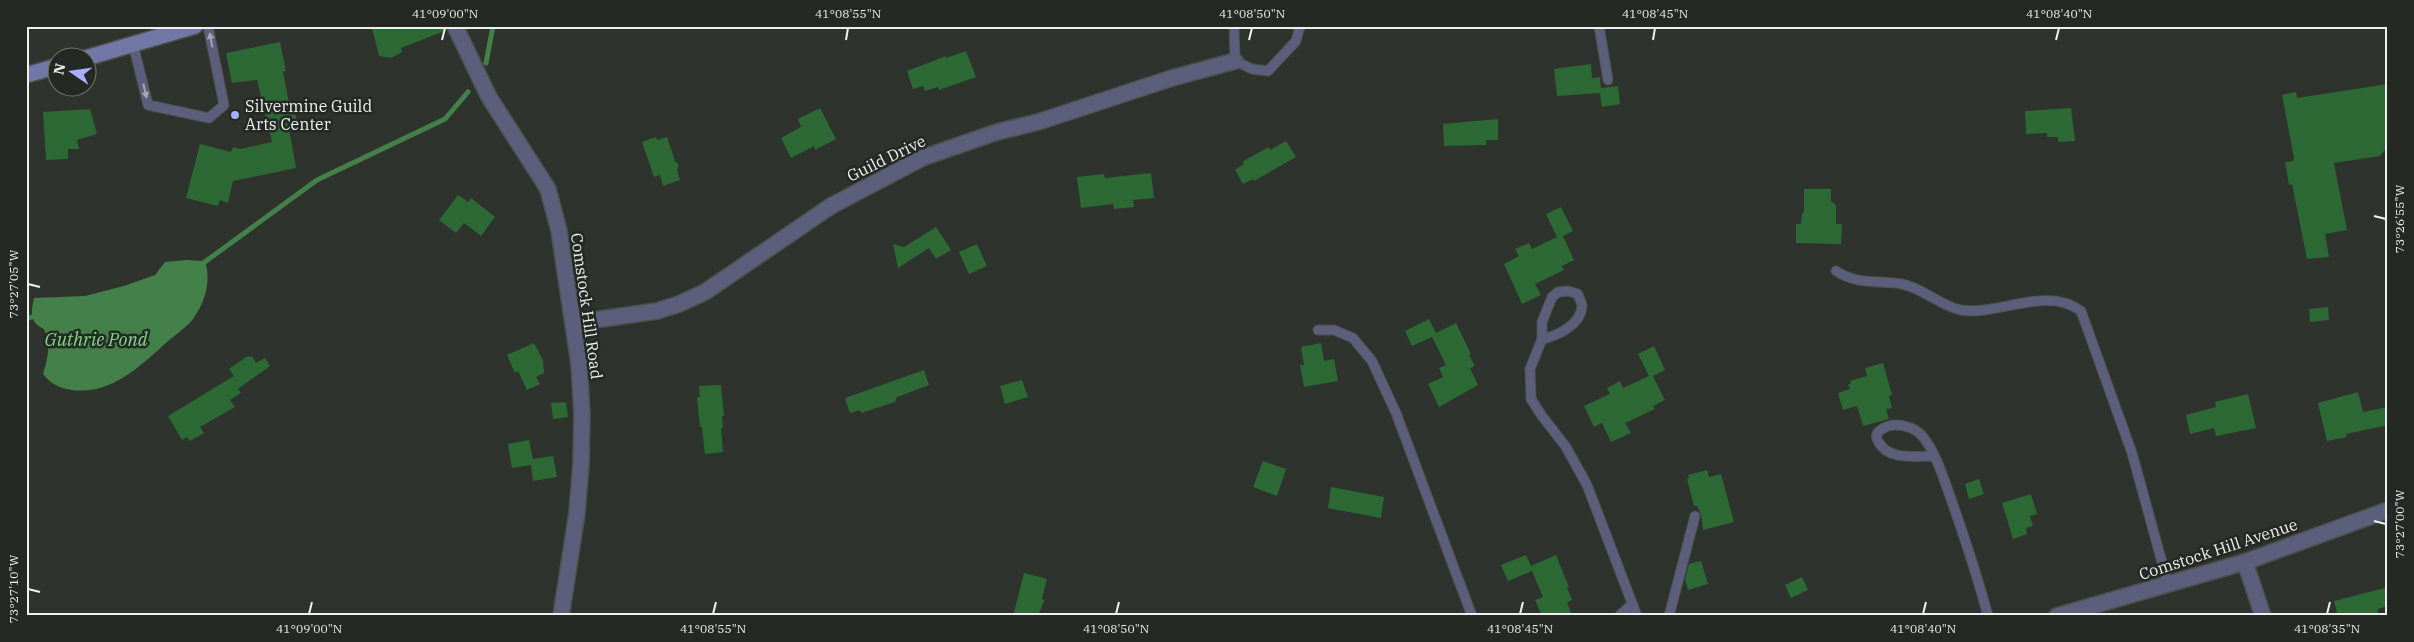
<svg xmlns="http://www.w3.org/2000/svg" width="2414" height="642" viewBox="0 0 2414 642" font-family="'IBM Plex Serif',serif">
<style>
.water{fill:#44814a}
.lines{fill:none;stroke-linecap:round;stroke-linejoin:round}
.stream{stroke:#44814a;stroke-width:5}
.building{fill:#2c6934}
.lane-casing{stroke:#4d514d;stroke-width:11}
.street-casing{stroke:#4d514d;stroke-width:18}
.secondary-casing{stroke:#4d514d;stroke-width:18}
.lane{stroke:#5b5f7c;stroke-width:9}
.street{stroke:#5b5f7c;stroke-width:15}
.secondary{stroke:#7278a6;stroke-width:15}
.oneway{fill:#a4a8b5}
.ticks{fill:none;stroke:#eef1ee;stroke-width:2}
.poi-dot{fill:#a8b0fc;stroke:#242924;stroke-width:2}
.labels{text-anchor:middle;stroke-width:5;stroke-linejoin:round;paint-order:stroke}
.poi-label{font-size:16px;fill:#eef1ee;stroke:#242924;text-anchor:start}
.street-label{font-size:16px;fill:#eef1ee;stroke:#242924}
.water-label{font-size:18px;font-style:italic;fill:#82d68a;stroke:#242924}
.neatline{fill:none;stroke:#eef1ee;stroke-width:2}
.ticks-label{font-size:12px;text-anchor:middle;fill:#eef1ee}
</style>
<rect width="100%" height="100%" fill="#2e332e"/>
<path class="water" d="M 186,260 L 205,261 C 211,279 206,300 195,316 C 189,326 176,334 167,342 C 140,366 112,395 72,390 C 59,388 51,384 43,374 C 48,357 51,346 44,329 C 29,322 31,313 34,298 L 85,296 L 124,286 L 155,275 L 165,262 Z"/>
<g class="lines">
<g class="stream">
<path d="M 486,63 L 493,26"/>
<path d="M 202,264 L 317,180 L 445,119 L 468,92"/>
<path d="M 26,319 L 37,315"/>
</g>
</g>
<g class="building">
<path d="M 380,26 L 446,26 L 447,30 L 401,48 L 402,52 L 391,58 L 379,56 L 372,28 Z"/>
<path d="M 280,42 L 286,71 L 283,72 L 290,108 L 294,107 L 298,127 L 289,129 L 296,168 L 233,181 L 228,203 L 220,200 L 218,206 L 186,198 L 200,144 L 231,152 L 233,147 L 240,149 L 272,142 L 257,80 L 232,83 L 226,53 Z"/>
<path d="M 966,51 L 976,77 L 939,90 L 938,87 L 925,91 L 923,86 L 913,89 L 907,71 L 946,56 L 946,58 Z"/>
<path d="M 1591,64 L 1592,78 L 1600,77 L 1601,88 L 1618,86 L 1620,104 L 1602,107 L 1600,93 L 1557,96 L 1554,69 Z"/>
<path d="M 2388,84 L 2388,146 L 2380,156 L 2334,163 L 2347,230 L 2325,234 L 2329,257 L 2307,259 L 2292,184 L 2289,185 L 2285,162 L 2293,161 L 2294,158 L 2282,95 L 2296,92 L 2297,98 Z"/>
<path d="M 820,108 L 836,139 L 815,150 L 814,146 L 791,158 L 781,138 L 801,127 L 798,119 Z"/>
<path d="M 2071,108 L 2075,141 L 2058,142 L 2058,137 L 2047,137 L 2047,133 L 2026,134 L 2025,111 Z"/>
<path d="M 90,109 L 97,134 L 77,140 L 79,149 L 68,149 L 68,159 L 46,160 L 43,112 Z"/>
<path d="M 1498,119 L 1498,140 L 1486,140 L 1486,145 L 1444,146 L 1443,124 Z"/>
<path d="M 656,137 L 657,140 L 667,137 L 675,161 L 679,165 L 677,170 L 680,180 L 663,186 L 660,175 L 654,177 L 642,142 Z"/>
<path d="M 1286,141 L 1296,157 L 1254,181 L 1253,179 L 1243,184 L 1235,170 L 1244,164 L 1243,161 L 1269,147 L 1270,150 Z"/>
<path d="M 1151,173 L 1154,198 L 1133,200 L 1134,207 L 1114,209 L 1113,204 L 1081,208 L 1077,177 L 1104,174 L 1105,178 Z"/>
<path d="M 1804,189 L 1831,189 L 1831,201 L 1836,205 L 1836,224 L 1842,224 L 1841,244 L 1796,243 L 1796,224 L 1801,224 L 1802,214 L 1804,211 Z"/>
<path d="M 458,195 L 468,202 L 471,198 L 495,217 L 481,236 L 464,223 L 456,233 L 439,220 Z"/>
<path d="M 1561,207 L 1573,231 L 1563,236 L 1574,260 L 1562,266 L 1564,270 L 1535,284 L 1541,295 L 1522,304 L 1504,264 L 1519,256 L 1515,249 L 1529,243 L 1532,249 L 1557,237 L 1546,214 Z"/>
<path d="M 936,227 L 951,250 L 936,259 L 929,248 L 898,268 L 893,244 L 904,247 Z"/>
<path d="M 977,244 L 987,266 L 969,274 L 959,252 Z"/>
<path d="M 2328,307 L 2329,320 L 2310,322 L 2309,309 Z"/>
<path d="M 1429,319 L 1436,333 L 1456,323 L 1471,354 L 1469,355 L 1475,366 L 1470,368 L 1478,385 L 1439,407 L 1428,384 L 1443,377 L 1439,368 L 1446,365 L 1432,337 L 1412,346 L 1405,331 Z"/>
<path d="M 534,343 L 543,360 L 544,373 L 536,377 L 540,384 L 527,390 L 518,371 L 515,373 L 507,355 Z"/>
<path d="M 1321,343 L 1324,361 L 1334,359 L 1338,381 L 1304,387 L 1300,365 L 1304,365 L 1301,347 Z"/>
<path d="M 1654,346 L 1665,370 L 1653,376 L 1665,400 L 1653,406 L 1655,409 L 1625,423 L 1631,433 L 1611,442 L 1602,423 L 1594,427 L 1584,406 L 1610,394 L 1607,388 L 1620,381 L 1623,388 L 1649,376 L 1638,354 Z"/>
<path d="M 252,356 L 256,363 L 265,358 L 270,366 L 238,389 L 241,393 L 230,400 L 235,407 L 200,427 L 204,433 L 190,441 L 187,437 L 182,440 L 168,416 L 234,376 L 229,369 L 246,357 Z"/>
<path d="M 1883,363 L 1892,395 L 1889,396 L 1892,408 L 1886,409 L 1889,419 L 1863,426 L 1857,406 L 1843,410 L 1838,393 L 1850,389 L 1848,384 L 1851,384 L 1850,381 L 1867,376 L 1865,368 Z"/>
<path d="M 924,370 L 929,385 L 897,397 L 895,402 L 861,413 L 860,410 L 850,413 L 845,398 Z"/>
<path d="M 1022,380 L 1028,397 L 1005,404 L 1000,386 Z"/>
<path d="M 721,385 L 724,416 L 722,416 L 723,428 L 721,428 L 723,452 L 705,454 L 702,427 L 700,427 L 697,397 L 700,397 L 699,386 Z"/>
<path d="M 2358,392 L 2363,412 L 2388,407 L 2388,425 L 2346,434 L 2347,437 L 2327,441 L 2318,403 Z"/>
<path d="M 2248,394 L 2256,428 L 2216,436 L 2214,428 L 2190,434 L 2186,415 L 2216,407 L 2215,402 Z"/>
<path d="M 566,402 L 568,417 L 553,419 L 551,403 Z"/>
<path d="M 529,440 L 533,459 L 553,456 L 557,477 L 533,481 L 531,465 L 512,468 L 508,444 Z"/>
<path d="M 1263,461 L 1286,469 L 1277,496 L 1253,487 Z"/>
<path d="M 1707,470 L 1709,477 L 1721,474 L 1734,522 L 1703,530 L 1701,514 L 1697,506 L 1694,506 L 1687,479 L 1689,478 L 1688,475 Z"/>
<path d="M 1979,479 L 1984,494 L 1969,499 L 1965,484 Z"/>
<path d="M 1331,487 L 1384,497 L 1381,518 L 1328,508 Z"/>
<path d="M 2031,494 L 2037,514 L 2030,516 L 2033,526 L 2026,528 L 2027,534 L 2013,539 L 2002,503 Z"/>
<path d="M 1526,555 L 1531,566 L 1556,555 L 1569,587 L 1567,588 L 1572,600 L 1567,602 L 1572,616 L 1542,616 L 1535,600 L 1543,597 L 1532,571 L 1508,581 L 1501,565 Z"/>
<path d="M 1701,561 L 1708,584 L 1688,590 L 1685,579 L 1689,564 Z"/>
<path d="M 1024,573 L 1047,579 L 1042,598 L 1044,601 L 1038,616 L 1013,616 Z"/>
<path d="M 1802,577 L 1808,590 L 1791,598 L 1785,585 Z"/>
<path d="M 2388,587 L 2388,606 L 2378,609 L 2378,616 L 2338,616 L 2334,601 Z"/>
</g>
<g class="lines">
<g class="lane-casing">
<g id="lane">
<path d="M 1234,26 L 1235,61 L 1252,69 L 1268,71 L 1296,41 L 1300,26"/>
<path d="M 1599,26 L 1608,80"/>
<path d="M 133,44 L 148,105 L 209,118 L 224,105 L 208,26"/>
<path d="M 1836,271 C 1857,285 1878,280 1902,284 C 1923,288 1942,307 1961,310 C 1999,316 2047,285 2081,311 L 2132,453 L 2168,584"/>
<path d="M 1318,330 L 1334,330 L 1353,338 L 1372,361 L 1396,413 L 1472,616"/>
<path d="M 1542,339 C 1557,336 1581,325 1582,306 C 1582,303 1579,298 1578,294 L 1568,291 L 1558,292 L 1552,297 L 1542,322 L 1542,339 L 1530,369 L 1531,399 L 1542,416 L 1566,447 L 1587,485 L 1637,616"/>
<path d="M 1933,456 C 1915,456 1888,461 1878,441 C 1875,436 1877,432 1882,429 C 1894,421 1915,426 1923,437 C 1936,453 1943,477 1950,496 C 1964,536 1977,575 1988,616"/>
<path d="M 1619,616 L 1632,604"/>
<path d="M 1669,616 L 1695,516"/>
</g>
</g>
<g class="street-casing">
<g id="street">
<path d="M 455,26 L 489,97 L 548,189 L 559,231 L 579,364 L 582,414 L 581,464 L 577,513 L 561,616"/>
<path d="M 573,323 L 657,311 L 679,304 L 705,292 L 831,206 L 922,158 L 997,132 L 1038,122 L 1172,78 L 1235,61"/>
<path d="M 2245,562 L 2263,616"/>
<path d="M 2057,616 L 2245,562 L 2388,510"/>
</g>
</g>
<g class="secondary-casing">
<g id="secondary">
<path d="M 86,58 L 195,26"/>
<path d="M 26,75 L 58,66"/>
</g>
</g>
<use href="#lane" class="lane"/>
<use href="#street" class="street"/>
<use href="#secondary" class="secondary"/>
</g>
<defs><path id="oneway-solid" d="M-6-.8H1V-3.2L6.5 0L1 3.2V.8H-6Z" transform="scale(1.25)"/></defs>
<g class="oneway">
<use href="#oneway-solid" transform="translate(211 40) rotate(-101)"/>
<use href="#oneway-solid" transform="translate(145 91) rotate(77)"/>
</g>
<path class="ticks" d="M 442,40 L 445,28M 846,40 L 848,28M 1249,40 L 1252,28M 1653,40 L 1655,28M 2056,40 L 2059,28M 2374,216 L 2386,219M 28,284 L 40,287M 2374,521 L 2386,524M 28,589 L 40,592M 309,614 L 312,602M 713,614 L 716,602M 1116,614 L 1119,602M 1520,614 L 1523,602M 1923,614 L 1926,602M 2327,614 L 2330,602"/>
<circle class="poi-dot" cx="235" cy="115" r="5"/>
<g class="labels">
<g class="poi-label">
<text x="245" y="112">Silvermine Guild<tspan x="245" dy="18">Arts Center</tspan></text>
</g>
<g class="street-label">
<text transform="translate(886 158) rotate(-26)" y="6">Guild Drive</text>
<text transform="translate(587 306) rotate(82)" y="6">Comstock Hill Road</text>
<text transform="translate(2218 549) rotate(-18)" y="6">Comstock Hill Avenue</text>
</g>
<g class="water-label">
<text x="96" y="346">Guthrie Pond</text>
</g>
</g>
<rect width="2414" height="642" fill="none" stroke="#242924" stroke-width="55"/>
<g transform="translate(72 72) rotate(283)"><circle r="24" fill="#242924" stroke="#757975"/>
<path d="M0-4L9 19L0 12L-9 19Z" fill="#a8b0fc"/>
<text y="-8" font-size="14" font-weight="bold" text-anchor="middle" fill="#eef1ee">N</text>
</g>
<rect x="28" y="28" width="2358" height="586" class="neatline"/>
<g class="ticks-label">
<text x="445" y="18">41°09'00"N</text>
<text x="848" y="18">41°08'55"N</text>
<text x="1252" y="18">41°08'50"N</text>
<text x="1655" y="18">41°08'45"N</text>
<text x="2059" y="18">41°08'40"N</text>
<text transform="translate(2400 219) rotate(-90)" y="4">73°26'55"W</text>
<text transform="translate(14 284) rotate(-90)" y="4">73°27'05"W</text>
<text transform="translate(2400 524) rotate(-90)" y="4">73°27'00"W</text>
<text transform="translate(14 589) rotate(-90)" y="4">73°27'10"W</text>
<text x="309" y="633">41°09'00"N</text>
<text x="713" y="633">41°08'55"N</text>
<text x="1116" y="633">41°08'50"N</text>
<text x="1520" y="633">41°08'45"N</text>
<text x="1923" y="633">41°08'40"N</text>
<text x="2327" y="633">41°08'35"N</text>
</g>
</svg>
